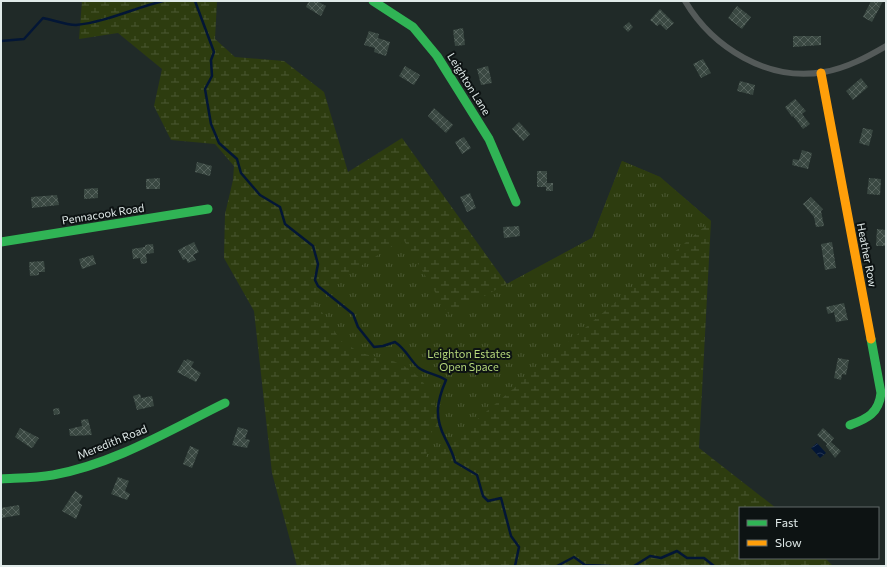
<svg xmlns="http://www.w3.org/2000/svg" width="887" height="567" viewBox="0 0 887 567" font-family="Commissioner,sans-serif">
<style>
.wetland{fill:url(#wetland-marsh)}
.park{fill:url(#park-tufts)}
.water{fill:url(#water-waves)}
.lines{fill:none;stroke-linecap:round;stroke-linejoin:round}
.stream{stroke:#031636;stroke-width:2.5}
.building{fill:url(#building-cross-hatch)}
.street{stroke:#545a59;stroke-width:6}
.fast{stroke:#30b455;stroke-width:9}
.slow{stroke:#ff9f0a;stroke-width:9}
.labels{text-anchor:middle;stroke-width:4;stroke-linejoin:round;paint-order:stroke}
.street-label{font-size:11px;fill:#e0eae9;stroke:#0d1313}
.park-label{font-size:11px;fill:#b6d87b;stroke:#0d1313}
</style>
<defs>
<pattern id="wetland-marsh" width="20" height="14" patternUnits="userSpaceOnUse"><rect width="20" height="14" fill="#2d3c0f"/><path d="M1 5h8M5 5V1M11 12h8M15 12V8" fill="none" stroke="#4b5832"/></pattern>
<pattern id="park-tufts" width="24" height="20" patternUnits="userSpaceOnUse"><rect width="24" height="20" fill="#2d3c0f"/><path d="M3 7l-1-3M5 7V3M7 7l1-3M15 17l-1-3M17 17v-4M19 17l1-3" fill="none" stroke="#4b5832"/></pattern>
<pattern id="water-waves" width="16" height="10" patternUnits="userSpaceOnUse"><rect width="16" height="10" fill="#031636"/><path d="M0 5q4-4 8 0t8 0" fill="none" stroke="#273853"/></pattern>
<pattern id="building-cross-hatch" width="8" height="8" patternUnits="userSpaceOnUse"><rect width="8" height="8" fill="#3a4842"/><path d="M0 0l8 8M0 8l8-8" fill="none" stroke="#56635d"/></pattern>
</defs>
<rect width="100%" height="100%" fill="#202a28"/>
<path class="wetland" d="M 82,1 L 217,1 L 215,39 L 235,57 L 284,61 L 324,92 L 348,172 L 402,138 L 507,284 L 592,238 L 622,161 L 660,177 L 711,221 L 699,448 L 776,508 L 740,508 L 740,558 L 825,558 L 833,566 L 297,566 L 272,473 L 254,311 L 224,258 L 225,214 L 233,180 L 234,166 L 215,144 L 171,140 L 154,106 L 162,69 L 118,33 L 79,39 Z"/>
<path class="park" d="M 622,161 L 660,177 L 711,221 L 427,462 L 426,456 L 430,435 L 437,423 L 434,399 L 421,379 L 408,368 L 393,361 L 361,353 L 341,341 L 312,297 L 403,239 L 449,315 L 592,238 Z"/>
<path class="water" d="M 817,443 L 826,453 L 820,458 L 811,448 Z"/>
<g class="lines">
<g class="stream">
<path d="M 195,1 L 214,52 L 211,60 L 212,76 L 205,89 L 211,124 L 219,143 L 237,159 L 241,173 L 260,195 L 280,207 L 285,224 L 313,246 L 318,264 L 315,280 L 318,286 L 353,314 L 358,327 L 374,347 L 383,346 L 395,342 C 407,350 411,362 419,368 C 425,373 437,374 446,380 C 437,401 434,417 445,438 C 449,446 453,453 455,462 L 477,475 L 483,496 L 488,501 L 501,498 L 511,536 L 519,547 L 515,566"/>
<path d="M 1,41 L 24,39 L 43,18 C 53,20 66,25 76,25 C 106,22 134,8 163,1"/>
<path d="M 557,566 L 574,557 L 585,565 L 610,566"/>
<path d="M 634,566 L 650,556 L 661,558 L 677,551 L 687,558 L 704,558 L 714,566"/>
</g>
</g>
<g class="building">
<path d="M 309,1 L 317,1 L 326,6 L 321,16 L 306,7 Z"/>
<path d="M 871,1 L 883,1 L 872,22 L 863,17 Z"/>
<path d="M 737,6 L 751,17 L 742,29 L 728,18 Z"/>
<path d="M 660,9 L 674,23 L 666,30 L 660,24 L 657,26 L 650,20 Z"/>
<path d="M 629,22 L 633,27 L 628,32 L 623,27 Z"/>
<path d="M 463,28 L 465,45 L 455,46 L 453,30 Z"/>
<path d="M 369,31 L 379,34 L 378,38 L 390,42 L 386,56 L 374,52 L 375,48 L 364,45 Z"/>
<path d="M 793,36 L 821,36 L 821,45 L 793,47 Z"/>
<path d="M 703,59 L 711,73 L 701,78 L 693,64 Z"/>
<path d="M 405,66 L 420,75 L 414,85 L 399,76 Z"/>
<path d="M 488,66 L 492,83 L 481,85 L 477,69 Z"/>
<path d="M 861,78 L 868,87 L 853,100 L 846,91 Z"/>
<path d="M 740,81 L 755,85 L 753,95 L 737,91 Z"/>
<path d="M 795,99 L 806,111 L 802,114 L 810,124 L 803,129 L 793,116 L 792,117 L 785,107 Z"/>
<path d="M 434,108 L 453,125 L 446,133 L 428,116 Z"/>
<path d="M 519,122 L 530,134 L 523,141 L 512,129 Z"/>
<path d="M 863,128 L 873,130 L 869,146 L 859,143 Z"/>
<path d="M 464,137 L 471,148 L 462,154 L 455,142 Z"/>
<path d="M 802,150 L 812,153 L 808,169 L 792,165 L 793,159 L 799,160 Z"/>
<path d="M 197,162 L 212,166 L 210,176 L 195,172 Z"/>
<path d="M 537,171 L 547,171 L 547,183 L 553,183 L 553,191 L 546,191 L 546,187 L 537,187 Z"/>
<path d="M 160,178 L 160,189 L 146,189 L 146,179 Z"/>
<path d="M 869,178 L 881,179 L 880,195 L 867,194 Z"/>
<path d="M 98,188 L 98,198 L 84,199 L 84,189 Z"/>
<path d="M 470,193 L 476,208 L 467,212 L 460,197 Z"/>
<path d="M 57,195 L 59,205 L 32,208 L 31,197 Z"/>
<path d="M 811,197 L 823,209 L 821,211 L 824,226 L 816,227 L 814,217 L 803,204 Z"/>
<path d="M 519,226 L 520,236 L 504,238 L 503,227 Z"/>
<path d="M 877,229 L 886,230 L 886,246 L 876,246 Z"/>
<path d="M 194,242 L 199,252 L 193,255 L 196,260 L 188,263 L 186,259 L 183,260 L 178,250 Z"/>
<path d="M 832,242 L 836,268 L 825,270 L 821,244 Z"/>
<path d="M 153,244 L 154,253 L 146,254 L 147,263 L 141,264 L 140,258 L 133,259 L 132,249 L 145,247 L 145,245 Z"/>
<path d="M 93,255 L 96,264 L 82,269 L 79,259 Z"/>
<path d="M 44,261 L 45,272 L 39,272 L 39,275 L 30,276 L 29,262 Z"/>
<path d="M 844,303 L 848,320 L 836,322 L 834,312 L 828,314 L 826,307 Z"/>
<path d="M 838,358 L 849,360 L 846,375 L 842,374 L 841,380 L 834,378 Z"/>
<path d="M 187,359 L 194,362 L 191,367 L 201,373 L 196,382 L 177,372 L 184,360 L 186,361 Z"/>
<path d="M 140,394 L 141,398 L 152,396 L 154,406 L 137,410 L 133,396 Z"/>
<path d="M 59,408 L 60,414 L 54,415 L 53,409 Z"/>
<path d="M 88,419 L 92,435 L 70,436 L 69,429 L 82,426 L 81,420 Z"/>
<path d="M 238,427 L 248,430 L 245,439 L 250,440 L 247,448 L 232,445 Z"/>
<path d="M 20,428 L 39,438 L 33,447 L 31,448 L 15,437 Z"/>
<path d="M 823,428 L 834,438 L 831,442 L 841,451 L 835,458 L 826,446 L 827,444 L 817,435 Z"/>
<path d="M 190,446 L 199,450 L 192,468 L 183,464 Z"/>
<path d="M 118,477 L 129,481 L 125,491 L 130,494 L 127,500 L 111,494 Z"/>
<path d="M 75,491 L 83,496 L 79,503 L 82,505 L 76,519 L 62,511 Z"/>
<path d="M 19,505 L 20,515 L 1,518 L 1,508 Z"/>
</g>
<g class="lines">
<path class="street" d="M 685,1 C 713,48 768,82 824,72 C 847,68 867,57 886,46"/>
<g class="fast">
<path d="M 373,1 L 413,27 L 437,56 L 489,139 L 516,202"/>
<path d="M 1,242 L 208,209"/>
<path d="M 850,425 C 867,419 879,413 881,393 L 871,339"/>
<path d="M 1,479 C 18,478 36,478 53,475 C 114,464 170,430 225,403"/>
</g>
<path class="slow" d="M 821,73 L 871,339"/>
</g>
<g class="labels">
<g class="street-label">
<text transform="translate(469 84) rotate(58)" y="4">Leighton Lane</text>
<text transform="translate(103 214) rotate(-9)" y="4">Pennacook Road</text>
<text transform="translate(867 255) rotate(79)" y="4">Heather Row</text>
<text transform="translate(112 442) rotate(-22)" y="4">Meredith Road</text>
</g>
<g class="park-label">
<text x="469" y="358">Leighton Estates<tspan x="469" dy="13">Open Space</tspan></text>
</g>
</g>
<rect width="887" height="567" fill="none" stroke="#e0eae9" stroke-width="4"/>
<rect x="739" y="507" width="140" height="52" fill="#0d1313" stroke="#616969"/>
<rect x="747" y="520" width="20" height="6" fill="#30b455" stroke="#616969"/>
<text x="775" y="527" font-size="12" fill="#e0eae9">Fast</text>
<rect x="747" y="540" width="20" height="6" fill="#ff9f0a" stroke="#616969"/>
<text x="775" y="547" font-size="12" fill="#e0eae9">Slow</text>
</svg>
